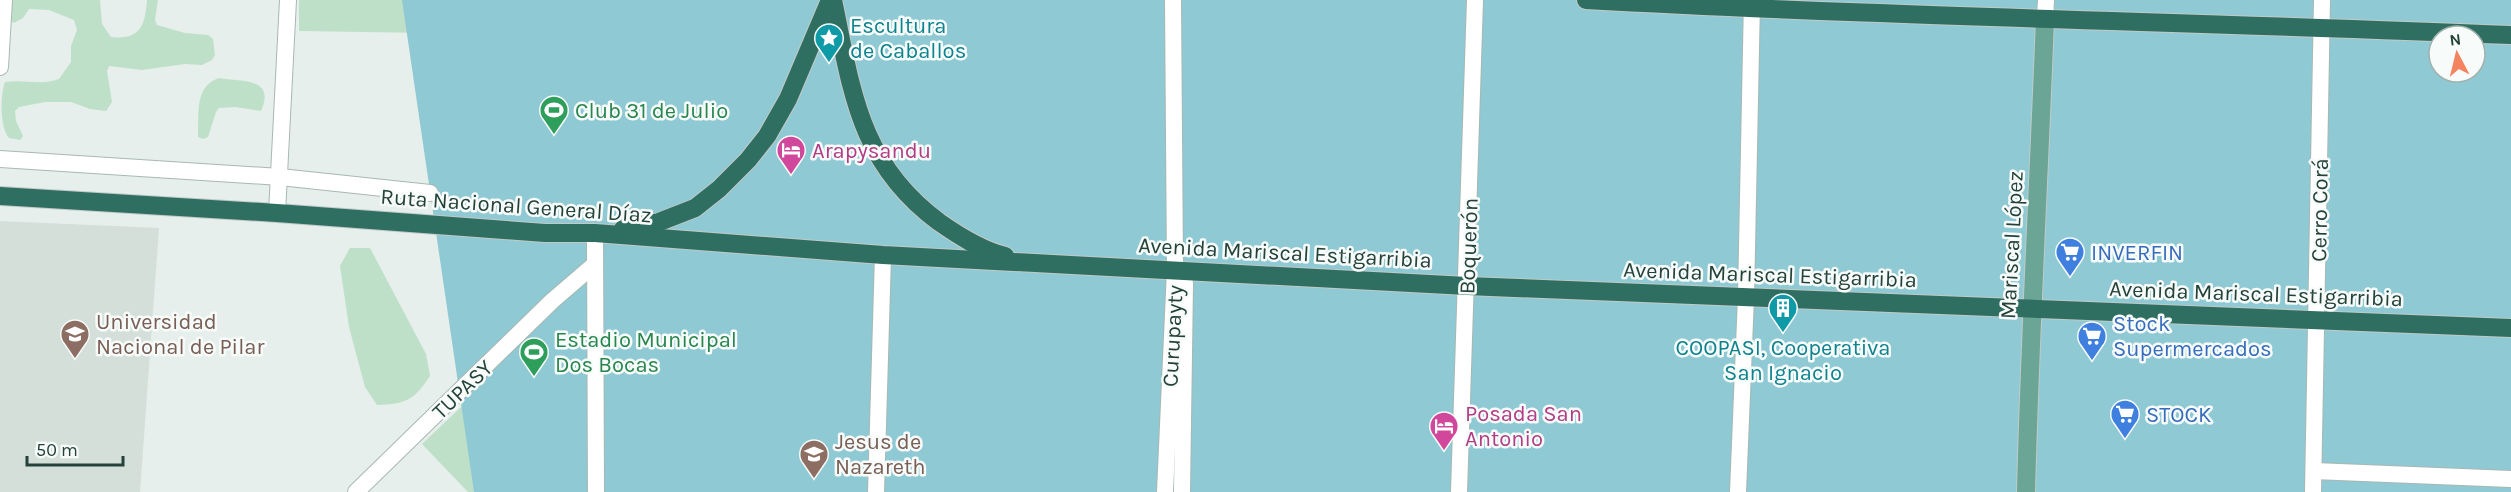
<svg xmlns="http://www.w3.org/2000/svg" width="2511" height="492" viewBox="0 0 2511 492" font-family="Karla,sans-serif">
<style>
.built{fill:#d4dfda}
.green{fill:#bfe0c8}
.water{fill:#8ec9d4;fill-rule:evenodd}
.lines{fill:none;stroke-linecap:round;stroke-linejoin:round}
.minor-casing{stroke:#a8b8b2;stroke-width:18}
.major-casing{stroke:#c2cac8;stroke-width:20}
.highway-casing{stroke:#c2cac8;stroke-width:20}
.minor{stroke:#fff;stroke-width:16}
.major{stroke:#6aa596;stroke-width:18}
.highway{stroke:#2f6f62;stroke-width:18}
.labels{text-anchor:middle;stroke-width:5;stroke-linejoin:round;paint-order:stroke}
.culture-label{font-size:22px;fill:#0d838f;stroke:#f7fbf9;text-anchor:start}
.leisure-label{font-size:22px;fill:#27864d;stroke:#f7fbf9;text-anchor:start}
.hotel-label{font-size:22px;fill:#b23c85;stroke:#f7fbf9;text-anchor:start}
.street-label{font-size:22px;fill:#24423a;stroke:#f7fbf9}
.shop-label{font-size:22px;fill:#366cbe;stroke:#f7fbf9;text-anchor:start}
.education-label{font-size:22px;fill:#785e54;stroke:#f7fbf9;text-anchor:start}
</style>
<rect width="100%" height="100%" fill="#e6efeb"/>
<path class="built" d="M 0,221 L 159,228 L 140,492 L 0,492 Z"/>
<g class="green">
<path d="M 8,0 L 100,0 L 102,24 L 111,37 C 141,40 145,25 147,0 L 158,0 L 155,20 L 157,25 L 185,33 L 208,35 L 213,39 L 215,55 L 212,60 L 202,65 L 185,64 L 142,70 L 109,66 L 107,71 L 112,102 L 106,111 L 90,109 L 71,102 L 45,102 L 19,107 L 15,111 L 16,121 L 23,136 L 20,140 L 9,138 C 0,128 0,95 5,82 C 24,79 41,86 59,79 L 71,62 L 71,46 L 77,30 L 74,20 L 49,10 L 29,9 L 23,18 L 14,23 L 10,20 Z"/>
<path d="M 299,0 L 429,0 L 428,33 L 299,31 Z"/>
<path d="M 219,78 C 241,82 276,77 261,111 L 235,107 L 219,108 L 216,112 L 208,137 L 203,139 L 198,137 L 198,132 C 199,111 195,86 219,78 Z"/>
<path d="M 350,248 L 370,248 L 426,354 L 430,376 C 414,400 406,404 377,405 L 365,387 L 349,327 L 340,266 Z"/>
<path d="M 499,371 L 489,492 L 468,492 L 422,444 Z"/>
</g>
<path class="water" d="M 402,0 L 2511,0 L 2511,492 L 474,492 ZM 2439,36 L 2475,36 L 2475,72 L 2439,72 Z"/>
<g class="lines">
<g class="minor-casing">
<g id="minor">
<path d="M 2045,19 L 2046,0"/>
<path d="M 0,67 L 4,0"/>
<path d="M 0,159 L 280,177 L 430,193"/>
<path d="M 277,213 L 288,0"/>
<path d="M 595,233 L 596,492"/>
<path d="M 2314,471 L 2511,479"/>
<path d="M 356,492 L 552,301 L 595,264"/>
<path d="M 876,492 L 883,255"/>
<path d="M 1165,492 L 1175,270 L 1173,0"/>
<path d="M 1182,492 L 1185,283"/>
<path d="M 1459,492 L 1475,0"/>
<path d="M 1738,492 L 1746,297 L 1752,0"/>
<path d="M 2313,492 L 2322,0"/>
</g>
</g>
<g class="major-casing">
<path id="major" d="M 2026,492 C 2030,334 2039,177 2045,19"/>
</g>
<g class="highway-casing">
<g id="highway">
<path d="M 833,0 C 852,91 859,163 939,222 C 959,236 981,250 1005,256"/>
<path d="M 1586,0 C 1894,17 2203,22 2511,35"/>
<path d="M 0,196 L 277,213 L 545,233 L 595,233 L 883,255 L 1467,286 L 2511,328"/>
<path d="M 623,229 L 659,222 L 695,208 L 719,189 L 748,160 L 767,136 L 788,99 L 830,0"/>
</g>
</g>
<use href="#minor" class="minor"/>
<use href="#major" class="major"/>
<use href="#highway" class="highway"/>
</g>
<defs>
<g id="sight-pin" transform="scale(1.5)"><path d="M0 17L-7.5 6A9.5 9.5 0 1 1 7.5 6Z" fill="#0f9aa8" stroke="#f7fbf9"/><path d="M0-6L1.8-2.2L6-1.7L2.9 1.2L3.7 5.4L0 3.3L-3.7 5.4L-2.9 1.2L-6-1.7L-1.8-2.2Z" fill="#fff"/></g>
<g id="stadium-pin" transform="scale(1.5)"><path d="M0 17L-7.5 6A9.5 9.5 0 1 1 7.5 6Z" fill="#2e9e5b" stroke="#f7fbf9"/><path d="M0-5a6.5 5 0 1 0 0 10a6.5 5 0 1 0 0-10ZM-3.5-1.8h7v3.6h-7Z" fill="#fff"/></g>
<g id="hotel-pin" transform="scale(1.5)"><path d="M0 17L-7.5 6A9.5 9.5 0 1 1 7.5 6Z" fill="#d1479c" stroke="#f7fbf9"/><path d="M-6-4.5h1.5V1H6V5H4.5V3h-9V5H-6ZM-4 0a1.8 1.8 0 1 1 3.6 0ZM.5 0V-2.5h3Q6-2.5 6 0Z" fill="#fff"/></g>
<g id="supermarket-pin" transform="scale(1.5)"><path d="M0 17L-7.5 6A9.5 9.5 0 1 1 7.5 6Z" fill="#3f7fe0" stroke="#f7fbf9"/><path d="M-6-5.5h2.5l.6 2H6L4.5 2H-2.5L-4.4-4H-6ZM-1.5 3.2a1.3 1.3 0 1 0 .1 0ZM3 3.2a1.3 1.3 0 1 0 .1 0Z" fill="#fff"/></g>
<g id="building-pin" transform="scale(1.5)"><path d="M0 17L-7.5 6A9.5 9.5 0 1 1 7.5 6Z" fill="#0f9aa8" stroke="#f7fbf9"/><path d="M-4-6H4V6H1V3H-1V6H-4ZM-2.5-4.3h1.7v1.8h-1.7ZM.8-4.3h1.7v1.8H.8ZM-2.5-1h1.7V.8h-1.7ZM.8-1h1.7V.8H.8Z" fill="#fff"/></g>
<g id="university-pin" transform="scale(1.5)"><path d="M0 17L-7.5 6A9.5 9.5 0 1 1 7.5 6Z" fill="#8d6e63" stroke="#f7fbf9"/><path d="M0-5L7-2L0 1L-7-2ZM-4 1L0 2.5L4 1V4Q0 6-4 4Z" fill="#fff"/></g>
<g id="school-pin" transform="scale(1.5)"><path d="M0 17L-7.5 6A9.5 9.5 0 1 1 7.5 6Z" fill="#8d6e63" stroke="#f7fbf9"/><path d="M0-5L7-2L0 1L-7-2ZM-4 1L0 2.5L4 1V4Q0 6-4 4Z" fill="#fff"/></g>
</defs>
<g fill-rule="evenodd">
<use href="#sight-pin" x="829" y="38"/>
<use href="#stadium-pin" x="554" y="110"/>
<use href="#hotel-pin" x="791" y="150"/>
<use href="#supermarket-pin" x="2070" y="252"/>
<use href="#building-pin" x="1783" y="308"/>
<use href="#university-pin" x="75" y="334"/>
<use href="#supermarket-pin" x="2092" y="336"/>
<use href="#stadium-pin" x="534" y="352"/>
<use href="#supermarket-pin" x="2125" y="414"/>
<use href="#hotel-pin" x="1444" y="426"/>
<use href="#school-pin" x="814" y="454"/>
</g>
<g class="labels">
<g class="culture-label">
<text x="850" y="33">Escultura<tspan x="850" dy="25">de Caballos</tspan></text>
<text x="1783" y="355" text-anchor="middle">COOPASI, Cooperativa<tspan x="1783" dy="25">San Ignacio</tspan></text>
</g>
<g class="leisure-label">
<text x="575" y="118">Club 31 de Julio</text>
<text x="555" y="347">Estadio Municipal<tspan x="555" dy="25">Dos Bocas</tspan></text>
</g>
<g class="hotel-label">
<text x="812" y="158">Arapysandu</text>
<text x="1465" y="421">Posada San<tspan x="1465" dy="25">Antonio</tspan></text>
</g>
<g class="street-label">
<text transform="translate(516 205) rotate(4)" y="8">Ruta Nacional General Díaz</text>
<text transform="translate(2319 210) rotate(-89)" y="8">Cerro Corá</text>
<text transform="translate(2011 245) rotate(-87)" y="8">Mariscal López</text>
<text transform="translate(1468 246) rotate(-88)" y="8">Boquerón</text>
<text transform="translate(1285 252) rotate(3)" y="8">Avenida Mariscal Estigarribia</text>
<text transform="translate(1770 274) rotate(2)" y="8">Avenida Mariscal Estigarribia</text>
<text transform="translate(2256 293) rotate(2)" y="8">Avenida Mariscal Estigarribia</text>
<text transform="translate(1172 336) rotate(-87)" y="8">Curupayty</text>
<text transform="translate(462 389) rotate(-44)" y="8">TUPASY</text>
</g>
<g class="shop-label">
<text x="2091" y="260">INVERFIN</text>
<text x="2113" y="331">Stock<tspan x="2113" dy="25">Supermercados</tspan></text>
<text x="2146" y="422">STOCK</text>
</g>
<g class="education-label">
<text x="96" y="329">Universidad<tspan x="96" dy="25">Nacional de Pilar</tspan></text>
<text x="835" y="449">Jesus de<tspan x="835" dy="25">Nazareth</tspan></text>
</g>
</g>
<g transform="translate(2457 54) rotate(353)"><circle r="28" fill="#f7fbf9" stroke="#a3b1ad" stroke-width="1.5"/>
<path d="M0-4.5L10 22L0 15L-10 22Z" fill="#f4845f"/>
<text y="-9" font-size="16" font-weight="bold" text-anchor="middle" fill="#24423a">N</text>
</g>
<path d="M27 456v9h96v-9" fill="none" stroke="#24423a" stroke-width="3"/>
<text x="36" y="456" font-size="18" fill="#24423a" stroke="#f7fbf9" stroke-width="4.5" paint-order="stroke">50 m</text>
</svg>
